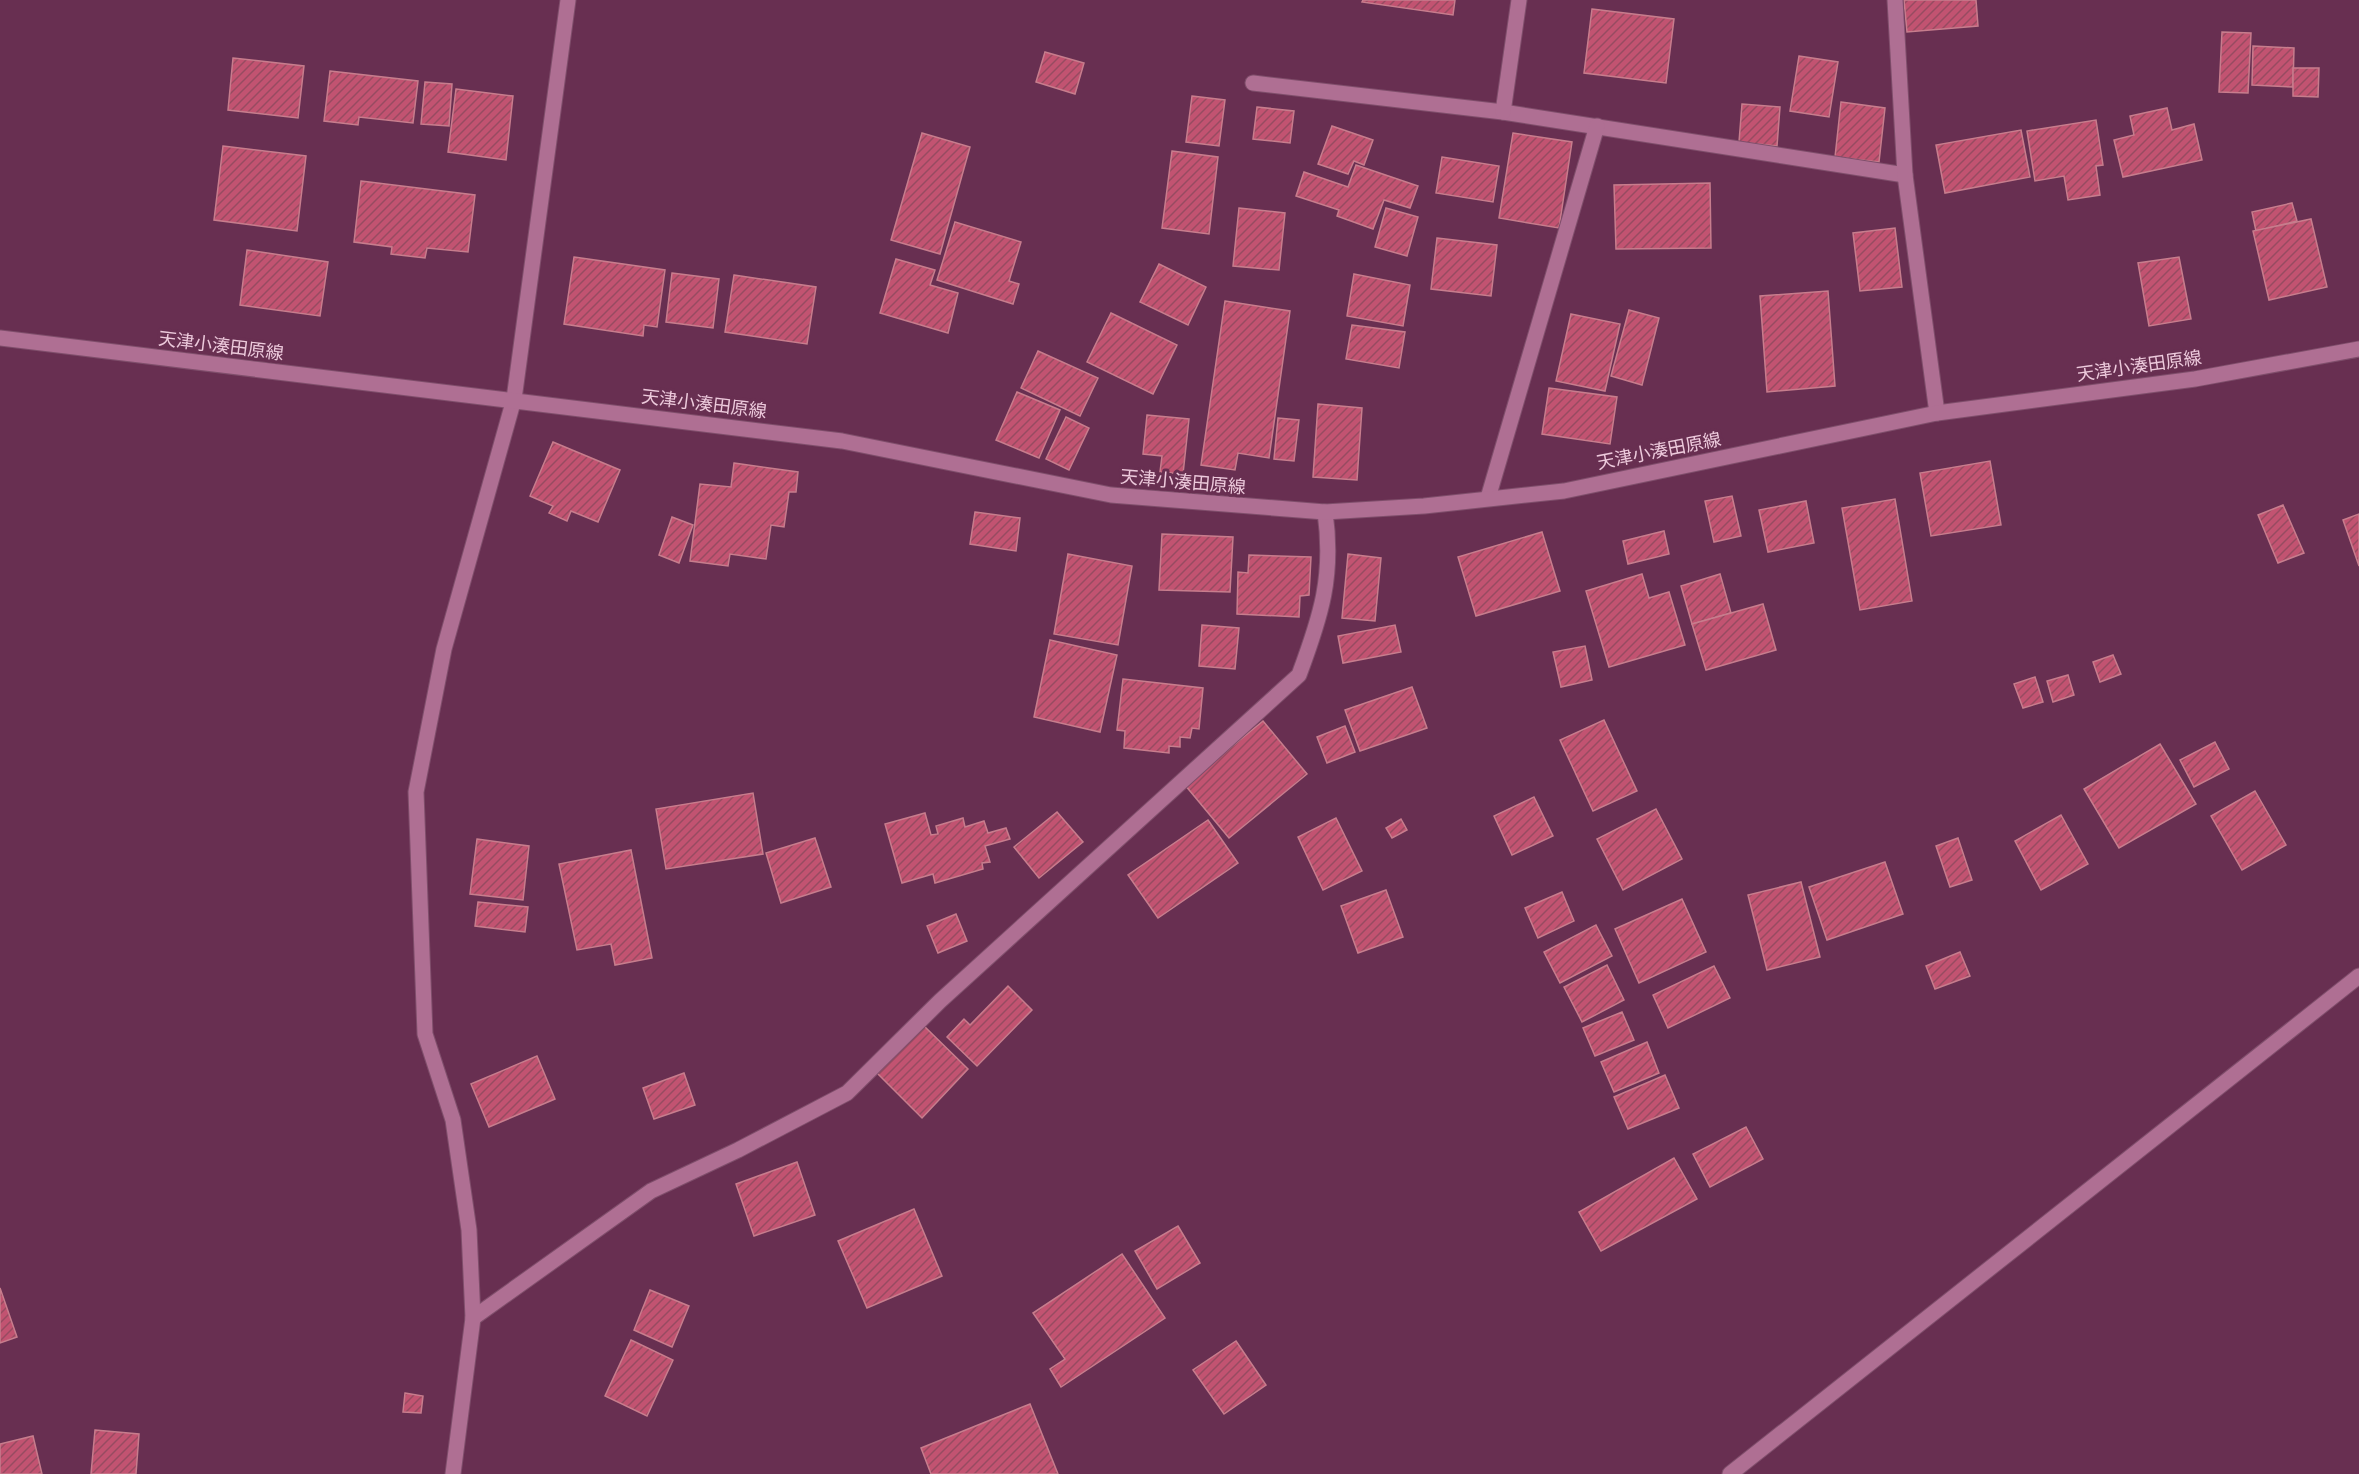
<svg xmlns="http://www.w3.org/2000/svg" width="2359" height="1474" viewBox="0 0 2359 1474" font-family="Figtree,'Noto Sans JP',sans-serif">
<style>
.building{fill:url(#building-hatch);stroke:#c77d8d;stroke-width:1.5}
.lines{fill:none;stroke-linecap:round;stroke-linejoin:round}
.lane-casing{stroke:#7f4e6b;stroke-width:17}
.street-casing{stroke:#7f4e6b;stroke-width:17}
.secondary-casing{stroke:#7f4e6b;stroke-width:17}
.lane{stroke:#af6f93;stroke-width:15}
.street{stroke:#af6f93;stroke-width:15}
.secondary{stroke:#af6f93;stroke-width:15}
.labels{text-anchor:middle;stroke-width:6;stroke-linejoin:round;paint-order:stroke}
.street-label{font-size:18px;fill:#edcadc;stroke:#682f51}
</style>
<defs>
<pattern id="building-hatch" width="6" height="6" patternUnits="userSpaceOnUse" patternTransform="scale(1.5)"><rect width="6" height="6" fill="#c25371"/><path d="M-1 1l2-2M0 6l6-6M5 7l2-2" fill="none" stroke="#974b61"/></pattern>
</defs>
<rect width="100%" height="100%" fill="#682f51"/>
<g class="building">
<path d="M 1363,0 L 1455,0 L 1453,15 L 1362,2 Z"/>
<path d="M 1904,0 L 1976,0 L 1978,26 L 1907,32 Z"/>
<path d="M 1592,9 L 1674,19 L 1666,83 L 1584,73 Z"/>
<path d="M 2222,32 L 2251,33 L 2248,93 L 2219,92 Z"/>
<path d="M 2253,46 L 2294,48 L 2293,87 L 2252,85 Z"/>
<path d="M 1045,52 L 1084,63 L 1075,94 L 1036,82 Z"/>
<path d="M 1799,56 L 1838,62 L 1829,117 L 1790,111 Z"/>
<path d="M 233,58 L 304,66 L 298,118 L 228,110 Z"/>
<path d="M 2293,68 L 2319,68 L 2318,97 L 2293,96 Z"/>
<path d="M 330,71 L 418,81 L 413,123 L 359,117 L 358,125 L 324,121 Z"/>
<path d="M 425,82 L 452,84 L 449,126 L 421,124 Z"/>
<path d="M 456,89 L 513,96 L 506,160 L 448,152 Z"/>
<path d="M 1192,96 L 1225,100 L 1219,146 L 1186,142 Z"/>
<path d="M 1841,102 L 1885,108 L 1879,162 L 1835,157 Z"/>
<path d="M 1742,104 L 1780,107 L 1777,146 L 1739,142 Z"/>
<path d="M 1257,107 L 1294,111 L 1290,143 L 1253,139 Z"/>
<path d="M 2167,108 L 2172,130 L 2194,124 L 2202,160 L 2123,177 L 2114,140 L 2134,135 L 2130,116 Z"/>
<path d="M 2096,120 L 2103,165 L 2096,166 L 2100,195 L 2068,200 L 2064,176 L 2035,181 L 2027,131 Z"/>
<path d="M 1332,126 L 1373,140 L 1364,165 L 1354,161 L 1348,174 L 1318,164 Z"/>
<path d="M 2021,130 L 2030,177 L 1945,193 L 1936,145 Z"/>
<path d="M 922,133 L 970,147 L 940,254 L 891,240 Z"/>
<path d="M 1513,133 L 1572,142 L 1559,228 L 1499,218 Z"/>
<path d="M 223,146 L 306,156 L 297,231 L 214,220 Z"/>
<path d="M 1172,151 L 1218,157 L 1209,234 L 1162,228 Z"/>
<path d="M 1442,157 L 1499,166 L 1493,202 L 1436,193 Z"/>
<path d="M 1356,165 L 1418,186 L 1410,208 L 1384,200 L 1373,229 L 1337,216 L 1339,210 L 1296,196 L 1304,172 L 1348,187 Z"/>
<path d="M 361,181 L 475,195 L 468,252 L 427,248 L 425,258 L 391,254 L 392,247 L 354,242 Z"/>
<path d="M 1710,183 L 1711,248 L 1616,249 L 1614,185 Z"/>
<path d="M 2292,203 L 2297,221 L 2256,231 L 2252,212 Z"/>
<path d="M 1239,208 L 1285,213 L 1279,270 L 1233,266 Z"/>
<path d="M 1386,208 L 1418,217 L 1407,256 L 1375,247 Z"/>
<path d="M 2311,219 L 2327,287 L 2269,300 L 2253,231 Z"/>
<path d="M 955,222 L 1021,242 L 1009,281 L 1019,284 L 1013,304 L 937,280 Z"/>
<path d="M 1895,228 L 1902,287 L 1860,291 L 1853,233 Z"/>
<path d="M 1437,238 L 1497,245 L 1491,296 L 1431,289 Z"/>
<path d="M 247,250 L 328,262 L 320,316 L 240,305 Z"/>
<path d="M 574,257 L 665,270 L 657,327 L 644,325 L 643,336 L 564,324 Z"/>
<path d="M 2179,257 L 2191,319 L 2149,326 L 2138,263 Z"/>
<path d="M 896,259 L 935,270 L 930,285 L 958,293 L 948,333 L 880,313 Z"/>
<path d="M 1159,264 L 1206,287 L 1188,325 L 1140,302 Z"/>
<path d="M 672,273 L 719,279 L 713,328 L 666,322 Z"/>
<path d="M 1354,274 L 1410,285 L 1403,326 L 1347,316 Z"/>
<path d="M 734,275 L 816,287 L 807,344 L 725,332 Z"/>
<path d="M 1828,291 L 1835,386 L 1767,392 L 1760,296 Z"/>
<path d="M 1225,301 L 1290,311 L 1269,458 L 1238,453 L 1235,470 L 1201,465 Z"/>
<path d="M 1629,310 L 1659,318 L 1642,385 L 1611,376 Z"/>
<path d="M 1111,313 L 1177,345 L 1153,394 L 1087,362 Z"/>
<path d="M 1571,314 L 1620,324 L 1605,391 L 1556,381 Z"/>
<path d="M 1352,325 L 1405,332 L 1399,368 L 1346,359 Z"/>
<path d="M 1038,351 L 1098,378 L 1080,416 L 1021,388 Z"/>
<path d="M 1549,388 L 1617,397 L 1610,444 L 1542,434 Z"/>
<path d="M 1017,392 L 1060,410 L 1039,458 L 996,440 Z"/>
<path d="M 1318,404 L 1362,408 L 1357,480 L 1313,477 Z"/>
<path d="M 1147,415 L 1189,419 L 1183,474 L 1160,472 L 1162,456 L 1143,454 Z"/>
<path d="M 1066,417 L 1089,428 L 1069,470 L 1046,459 Z"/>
<path d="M 1278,418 L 1299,420 L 1294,461 L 1274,459 Z"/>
<path d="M 553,442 L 620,470 L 598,522 L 571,511 L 567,521 L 549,513 L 553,506 L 530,496 Z"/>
<path d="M 1990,461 L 2001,525 L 1931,536 L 1920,473 Z"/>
<path d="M 734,463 L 798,472 L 796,492 L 789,492 L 784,527 L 771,525 L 766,559 L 730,554 L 728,566 L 690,561 L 700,484 L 731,487 Z"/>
<path d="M 1732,496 L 1741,536 L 1714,542 L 1705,501 Z"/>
<path d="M 1895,499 L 1912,601 L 1860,610 L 1842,508 Z"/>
<path d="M 1806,501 L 1814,543 L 1768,552 L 1759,510 Z"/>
<path d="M 2283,505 L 2304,553 L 2278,563 L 2258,515 Z"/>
<path d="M 975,512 L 1020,518 L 1016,551 L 970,544 Z"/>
<path d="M 2359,514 L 2359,566 L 2343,520 Z"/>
<path d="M 672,517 L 693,525 L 679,563 L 659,555 Z"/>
<path d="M 1664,531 L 1669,554 L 1628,564 L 1623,541 Z"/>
<path d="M 1542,532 L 1560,591 L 1476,616 L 1458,557 Z"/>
<path d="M 1162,534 L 1233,537 L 1230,592 L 1159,590 Z"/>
<path d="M 1068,554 L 1132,566 L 1118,645 L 1054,634 Z"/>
<path d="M 1348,554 L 1381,558 L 1375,621 L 1342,618 Z"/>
<path d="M 1249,555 L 1311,557 L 1309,595 L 1300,596 L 1299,617 L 1237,614 L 1238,572 L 1248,573 Z"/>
<path d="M 1642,574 L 1649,598 L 1669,592 L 1685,645 L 1609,667 L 1586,591 Z"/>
<path d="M 1720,574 L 1731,613 L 1692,624 L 1681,586 Z"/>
<path d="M 1763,604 L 1776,650 L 1706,670 L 1692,624 Z"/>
<path d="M 1202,625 L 1239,628 L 1235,669 L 1199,666 Z"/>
<path d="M 1395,625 L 1401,652 L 1343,663 L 1338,636 Z"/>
<path d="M 1050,640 L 1117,655 L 1100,732 L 1034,717 Z"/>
<path d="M 1585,646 L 1592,680 L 1561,687 L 1553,652 Z"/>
<path d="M 2113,655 L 2121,674 L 2100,682 L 2093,662 Z"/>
<path d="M 2068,675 L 2074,695 L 2053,702 L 2047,681 Z"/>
<path d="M 2035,677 L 2043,702 L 2023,708 L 2014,684 Z"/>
<path d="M 1123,679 L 1203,688 L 1199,729 L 1192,728 L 1190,738 L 1180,737 L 1180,747 L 1169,746 L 1169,753 L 1124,748 L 1125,731 L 1117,730 Z"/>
<path d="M 1412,687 L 1427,728 L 1360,751 L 1345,710 Z"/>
<path d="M 1604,720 L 1637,791 L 1593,811 L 1560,740 Z"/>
<path d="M 1263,721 L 1307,774 L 1229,838 L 1185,785 Z"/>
<path d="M 1345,726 L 1355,752 L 1327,763 L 1317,737 Z"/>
<path d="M 2215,742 L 2229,769 L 2194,787 L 2180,760 Z"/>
<path d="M 2160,744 L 2196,804 L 2119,848 L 2084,789 Z"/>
<path d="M 2255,791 L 2286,845 L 2242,870 L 2211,816 Z"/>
<path d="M 753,793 L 763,854 L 666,869 L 656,809 Z"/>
<path d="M 1534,797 L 1553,836 L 1512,855 L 1494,816 Z"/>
<path d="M 1656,809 L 1682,859 L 1623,890 L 1597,839 Z"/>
<path d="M 1057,812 L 1083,842 L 1039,878 L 1014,847 Z"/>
<path d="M 925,813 L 931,835 L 938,834 L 936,826 L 963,818 L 965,827 L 984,821 L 988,833 L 1006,828 L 1010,839 L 985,846 L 990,862 L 982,863 L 983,869 L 935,883 L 933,874 L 902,883 L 885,824 Z"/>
<path d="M 2061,815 L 2088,864 L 2041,890 L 2015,841 Z"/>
<path d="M 1336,818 L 1362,871 L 1323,890 L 1298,837 Z"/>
<path d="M 1401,819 L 1407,830 L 1392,838 L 1386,828 Z"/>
<path d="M 1208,820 L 1238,863 L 1158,918 L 1128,875 Z"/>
<path d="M 815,838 L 831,887 L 781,903 L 766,853 Z"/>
<path d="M 1958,838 L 1972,880 L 1950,887 L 1936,846 Z"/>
<path d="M 477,839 L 529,846 L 523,900 L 470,894 Z"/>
<path d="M 631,850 L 652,958 L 615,965 L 611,944 L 577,950 L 559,864 Z"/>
<path d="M 1885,862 L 1903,914 L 1827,940 L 1809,887 Z"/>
<path d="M 1801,882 L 1820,957 L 1767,970 L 1748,895 Z"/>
<path d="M 1386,890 L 1403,937 L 1358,953 L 1341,906 Z"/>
<path d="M 1562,892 L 1574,921 L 1538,938 L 1525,908 Z"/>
<path d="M 1682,899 L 1706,952 L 1639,983 L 1615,929 Z"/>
<path d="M 478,902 L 528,907 L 525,932 L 475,926 Z"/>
<path d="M 956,914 L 967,941 L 938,953 L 927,926 Z"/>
<path d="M 1596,925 L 1612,956 L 1560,983 L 1544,952 Z"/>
<path d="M 1960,952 L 1970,976 L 1935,989 L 1926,966 Z"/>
<path d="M 1607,965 L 1624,1000 L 1582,1022 L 1564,987 Z"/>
<path d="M 1714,966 L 1730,998 L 1668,1028 L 1653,995 Z"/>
<path d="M 1008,986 L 1032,1010 L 977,1066 L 947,1037 L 964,1019 L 970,1025 Z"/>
<path d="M 1622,1012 L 1634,1040 L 1595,1056 L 1583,1028 Z"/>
<path d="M 923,1025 L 968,1069 L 922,1118 L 877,1073 Z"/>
<path d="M 1647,1042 L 1659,1073 L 1614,1092 L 1601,1062 Z"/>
<path d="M 537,1056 L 555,1099 L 489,1127 L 471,1084 Z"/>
<path d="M 684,1073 L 695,1105 L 654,1119 L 643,1088 Z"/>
<path d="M 1665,1075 L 1679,1108 L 1628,1129 L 1614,1097 Z"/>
<path d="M 1746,1127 L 1763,1159 L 1710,1187 L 1693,1154 Z"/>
<path d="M 1674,1158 L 1697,1199 L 1601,1251 L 1579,1212 Z"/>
<path d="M 797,1162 L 815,1215 L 754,1236 L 736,1184 Z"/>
<path d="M 914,1209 L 942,1276 L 867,1308 L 838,1241 Z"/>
<path d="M 1178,1226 L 1200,1263 L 1157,1289 L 1135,1251 Z"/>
<path d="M 1122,1254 L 1165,1318 L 1061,1387 L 1050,1369 L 1065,1359 L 1033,1313 Z"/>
<path d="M 0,1288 L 17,1337 L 0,1343 Z"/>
<path d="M 650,1290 L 689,1306 L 672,1347 L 634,1330 Z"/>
<path d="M 631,1340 L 673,1360 L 647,1416 L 605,1396 Z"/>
<path d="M 1236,1341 L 1266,1385 L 1224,1414 L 1193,1370 Z"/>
<path d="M 405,1393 L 423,1396 L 421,1413 L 403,1412 Z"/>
<path d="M 1030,1404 L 1058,1474 L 931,1474 L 921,1448 Z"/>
<path d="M 95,1430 L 139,1434 L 136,1474 L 91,1474 Z"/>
<path d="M 33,1436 L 42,1474 L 0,1474 L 0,1444 Z"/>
</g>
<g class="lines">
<g class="lane-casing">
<g id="lane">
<path d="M 1253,83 L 1503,112 L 1905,175"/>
<path d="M 1488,498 L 1597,126"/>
</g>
</g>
<g class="street-casing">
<g id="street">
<path d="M 1895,0 L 1905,175 L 1937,413"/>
<path d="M 1503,112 L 1519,0"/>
<path d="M 473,1318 L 651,1191 L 738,1150 L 847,1093 L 940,1001 L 1299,675 C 1321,616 1334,576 1325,512"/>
<path d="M 453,1474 L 473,1318 L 469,1230 L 453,1120 L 425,1034 L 416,792 L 444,649 L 514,399 L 568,0"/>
<path d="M 1730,1474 L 2359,976"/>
</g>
</g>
<g class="secondary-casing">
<path id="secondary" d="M 0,338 L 842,441 L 1111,495 L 1325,512 L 1424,506 L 1564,491 L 1937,413 L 2195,379 L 2359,349"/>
</g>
<use href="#lane" class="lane"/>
<use href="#street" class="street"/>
<use href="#secondary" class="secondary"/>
</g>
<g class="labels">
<g class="street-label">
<text transform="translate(221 346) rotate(7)" y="6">天津小湊田原線</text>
<text transform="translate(2139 366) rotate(-8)" y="6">天津小湊田原線</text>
<text transform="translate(704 404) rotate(7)" y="6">天津小湊田原線</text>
<text transform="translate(1659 451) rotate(-11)" y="6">天津小湊田原線</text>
<text transform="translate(1183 482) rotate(5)" y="6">天津小湊田原線</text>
</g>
</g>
</svg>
